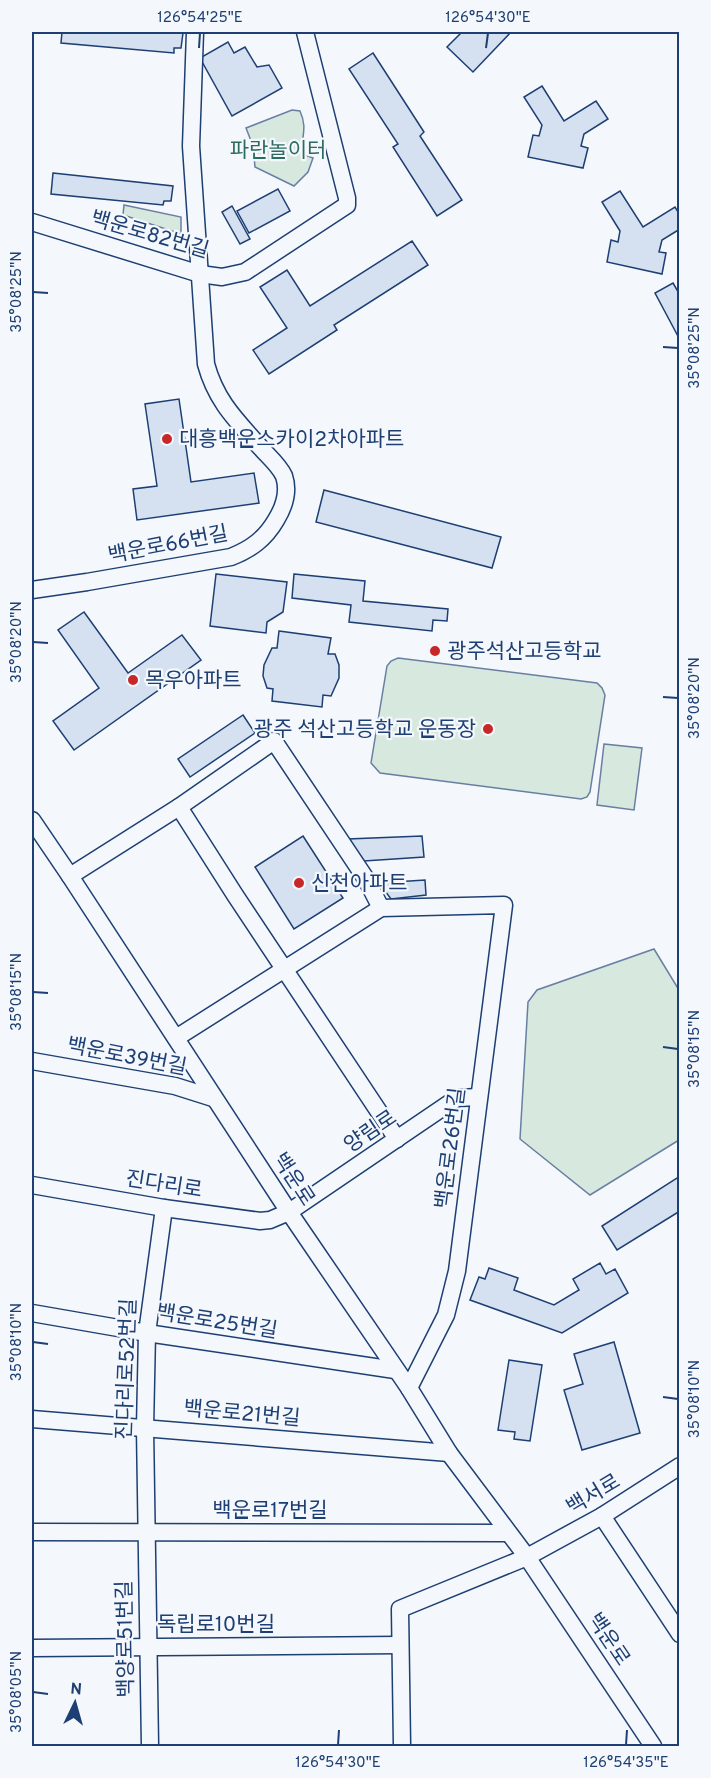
<svg xmlns="http://www.w3.org/2000/svg" width="711" height="1778" viewBox="0 0 711 1778" font-family="Overpass,'Noto Sans KR',sans-serif">
<style>
.green{fill:#d7e8df;stroke:#687fa3;stroke-width:1.5}
.building{fill:#d5e0f0;stroke:#1d3f73;stroke-width:1.5}
.lines{fill:none;stroke-linecap:round;stroke-linejoin:round}
.minor-casing{stroke:#1d3f73;stroke-width:19}
.minor{stroke:#f4f7fb;stroke-width:16}
.ticks{fill:none;stroke:#1d3f73;stroke-width:2}
.poi-dot{fill:#c62828;stroke:#f4f7fb;stroke-width:2}
.labels{text-anchor:middle;stroke-width:4.5;stroke-linejoin:round;paint-order:stroke}
.park-label{font-size:21px;fill:#2c6c60;stroke:#f4f7fb}
.street-label{font-size:21px;fill:#1d3f73;stroke:#f4f7fb}
.poi-label{font-size:21px;fill:#1d3f73;stroke:#f4f7fb;text-anchor:start}
.neatline{fill:none;stroke:#1d3f73;stroke-width:2}
.ticks-label{font-size:15px;text-anchor:middle;fill:#1d3f73}
</style>
<rect width="100%" height="100%" fill="#f4f7fb"/>
<g class="green">
<path d="M 292,110 L 300,111 C 308,129 301,136 302,154 L 313,158 L 308,172 L 294,186 L 255,167 L 253,146 L 246,128 Z"/>
<path d="M 124,205 L 181,217 L 181,234 L 123,215 Z"/>
<path d="M 398,658 L 597,683 L 602,688 L 605,695 L 590,792 L 587,797 L 581,799 L 380,773 L 371,763 L 387,666 L 391,661 Z"/>
<path d="M 604,744 L 642,748 L 634,810 L 597,805 Z"/>
<path d="M 654,949 L 679,990 L 679,1140 L 590,1195 L 520,1139 L 528,1002 L 537,990 Z"/>
</g>
<g class="building">
<path d="M 62,32 L 168,32 L 183,33 L 181,48 L 174,48 L 174,53 L 61,43 Z"/>
<path d="M 462,32 L 511,32 L 473,72 L 447,47 Z"/>
<path d="M 228,42 L 234,53 L 245,47 L 257,67 L 269,65 L 282,88 L 232,116 L 200,58 Z"/>
<path d="M 373,53 L 424,132 L 420,136 L 462,200 L 437,216 L 393,147 L 398,144 L 349,69 Z"/>
<path d="M 542,86 L 564,121 L 596,101 L 608,119 L 584,134 L 581,146 L 588,148 L 583,168 L 528,157 L 533,135 L 539,136 L 542,125 L 524,97 Z"/>
<path d="M 53,173 L 173,186 L 171,201 L 164,201 L 163,205 L 51,194 Z"/>
<path d="M 278,189 L 290,211 L 249,233 L 237,211 Z"/>
<path d="M 620,191 L 643,227 L 675,207 L 680,215 L 680,229 L 662,240 L 659,252 L 666,253 L 662,274 L 607,262 L 611,240 L 618,242 L 620,231 L 602,202 Z"/>
<path d="M 232,206 L 250,239 L 240,244 L 222,212 Z"/>
<path d="M 412,241 L 428,265 L 334,325 L 337,330 L 269,374 L 253,350 L 287,328 L 260,287 L 287,270 L 310,306 Z"/>
<path d="M 673,283 L 680,295 L 680,340 L 655,293 Z"/>
<path d="M 179,399 L 191,482 L 254,473 L 259,503 L 137,520 L 133,489 L 157,486 L 145,404 Z"/>
<path d="M 324,490 L 501,537 L 492,568 L 316,522 Z"/>
<path d="M 216,574 L 287,582 L 283,612 L 267,622 L 266,633 L 210,626 Z"/>
<path d="M 294,574 L 365,581 L 363,601 L 448,609 L 447,621 L 433,620 L 432,631 L 349,622 L 351,605 L 292,598 Z"/>
<path d="M 84,612 L 128,673 L 182,635 L 201,660 L 74,750 L 53,721 L 99,688 L 58,630 Z"/>
<path d="M 279,631 L 331,638 L 328,654 L 335,654 L 339,665 L 339,678 L 331,696 L 323,695 L 322,707 L 272,701 L 273,689 L 267,688 L 263,676 L 264,665 L 272,648 L 277,648 Z"/>
<path d="M 243,715 L 255,733 L 190,777 L 178,759 Z"/>
<path d="M 303,836 L 343,898 L 294,929 L 255,867 Z"/>
<path d="M 422,836 L 424,857 L 364,861 L 348,839 Z"/>
<path d="M 425,880 L 426,895 L 391,899 L 379,883 Z"/>
<path d="M 680,1176 L 680,1211 L 617,1250 L 602,1226 Z"/>
<path d="M 600,1263 L 606,1274 L 615,1269 L 628,1293 L 562,1333 L 470,1300 L 479,1277 L 485,1279 L 489,1268 L 518,1278 L 514,1290 L 554,1305 L 579,1290 L 573,1279 Z"/>
<path d="M 614,1342 L 640,1433 L 582,1450 L 564,1390 L 583,1384 L 574,1354 Z"/>
<path d="M 509,1360 L 542,1365 L 530,1441 L 514,1439 L 515,1432 L 498,1430 Z"/>
</g>
<g class="lines">
<g class="minor-casing">
<g id="minor">
<path d="M 32,222 L 200,274 L 222,277 L 245,272 L 347,205 L 347,198 L 305,32"/>
<path d="M 32,590 L 87,582 L 231,557 C 251,549 265,539 276,520 C 284,507 289,491 284,476 C 279,465 268,456 261,448 C 236,420 216,401 206,364 L 191,146 L 195,32"/>
<path d="M 179,807 L 235,895 L 397,1139"/>
<path d="M 32,820 L 70,876 L 289,1212 L 409,1388 L 449,1453 L 527,1557 L 653,1746"/>
<path d="M 70,876 L 179,807 L 274,741 L 366,879 L 381,908"/>
<path d="M 176,1038 L 381,908 L 504,905 L 457,1271 L 446,1315 L 409,1388"/>
<path d="M 32,1061 L 175,1086 L 213,1098"/>
<path d="M 32,1185 L 164,1208 L 260,1221 L 270,1220 L 289,1212 L 457,1098 L 479,1097"/>
<path d="M 32,1313 L 147,1333 L 395,1370"/>
<path d="M 32,1419 L 449,1453"/>
<path d="M 602,1516 L 680,1634"/>
<path d="M 32,1532 L 507,1533"/>
<path d="M 32,1648 L 400,1645"/>
<path d="M 150,1746 L 145,1428 L 147,1333 L 164,1208"/>
<path d="M 402,1746 L 400,1609 L 527,1557 L 602,1516 L 680,1466"/>
</g>
</g>
<use href="#minor" class="minor"/>
</g>
<path class="ticks" d="M 199,48 L 200,33M 486,48 L 488,33M 33,292 L 48,293M 663,347 L 678,348M 33,642 L 48,643M 663,697 L 678,698M 33,992 L 48,993M 663,1047 L 678,1049M 33,1342 L 48,1344M 663,1397 L 678,1399M 33,1692 L 48,1694M 338,1745 L 339,1730M 626,1745 L 627,1730"/>
<g class="poi-dot">
<circle cx="167" cy="439" r="6"/>
<circle cx="435" cy="651" r="6"/>
<circle cx="133" cy="680" r="6"/>
<circle cx="488" cy="729" r="6"/>
<circle cx="299" cy="883" r="6"/>
</g>
<g class="labels">
<g class="park-label">
<text x="278" y="157">파란놀이터</text>
</g>
<g class="street-label">
<text transform="translate(150 234) rotate(16)" y="7">백운로82번길</text>
<text transform="translate(168 544) rotate(-11)" y="7">백운로66번길</text>
<text transform="translate(127 1056) rotate(11)" y="7">백운로39번길</text>
<text transform="translate(370 1131) rotate(-34)" y="7">양림로</text>
<text transform="translate(450 1148) rotate(-83)" y="7">백운로26번길</text>
<text transform="translate(294 1179) rotate(57)" y="7">백운로</text>
<text transform="translate(164 1184) rotate(9)" y="7">진다리로</text>
<text transform="translate(217 1321) rotate(9)" y="7">백운로25번길</text>
<text transform="translate(126 1369) rotate(-88)" y="7">진다리로52번길</text>
<text transform="translate(242 1413) rotate(5)" y="7">백운로21번길</text>
<text transform="translate(593 1494) rotate(-31)" y="7">백서로</text>
<text x="270" y="1517">백운로17번길</text>
<text x="216" y="1631">독립로10번길</text>
<text transform="translate(125 1639) rotate(-91)" y="7">백양로51번길</text>
<text transform="translate(609 1639) rotate(56)" y="7">백운로</text>
</g>
<g class="poi-label">
<text x="179" y="446">대흥백운스카이2차아파트</text>
<text x="447" y="658">광주석산고등학교</text>
<text x="145" y="687">목우아파트</text>
<text x="476" y="736" text-anchor="end">광주 석산고등학교 운동장</text>
<text x="311" y="890">신천아파트</text>
</g>
</g>
<rect width="711" height="1778" fill="none" stroke="#f4f7fb" stroke-width="66"/>
<g transform="translate(75 1703) rotate(5)" stroke="#f4f7fb" stroke-width="4.5" paint-order="stroke">
<path d="M0-4.5L10 22L0 15L-10 22Z" fill="#1d3f73"/>
<text y="-9" font-size="16" font-weight="bold" text-anchor="middle" fill="#1d3f73">N</text>
</g>
<rect x="33" y="33" width="645" height="1712" class="neatline"/>
<g class="ticks-label">
<text x="200" y="22">126°54'25"E</text>
<text x="488" y="22">126°54'30"E</text>
<text transform="translate(16 292) rotate(-90)" y="5">35°08'25"N</text>
<text transform="translate(694 348) rotate(-90)" y="5">35°08'25"N</text>
<text transform="translate(16 642) rotate(-90)" y="5">35°08'20"N</text>
<text transform="translate(694 698) rotate(-90)" y="5">35°08'20"N</text>
<text transform="translate(16 992) rotate(-90)" y="5">35°08'15"N</text>
<text transform="translate(694 1049) rotate(-90)" y="5">35°08'15"N</text>
<text transform="translate(16 1342) rotate(-90)" y="5">35°08'10"N</text>
<text transform="translate(694 1399) rotate(-90)" y="5">35°08'10"N</text>
<text transform="translate(16 1692) rotate(-90)" y="5">35°08'05"N</text>
<text x="338" y="1767">126°54'30"E</text>
<text x="626" y="1767">126°54'35"E</text>
</g>
</svg>
